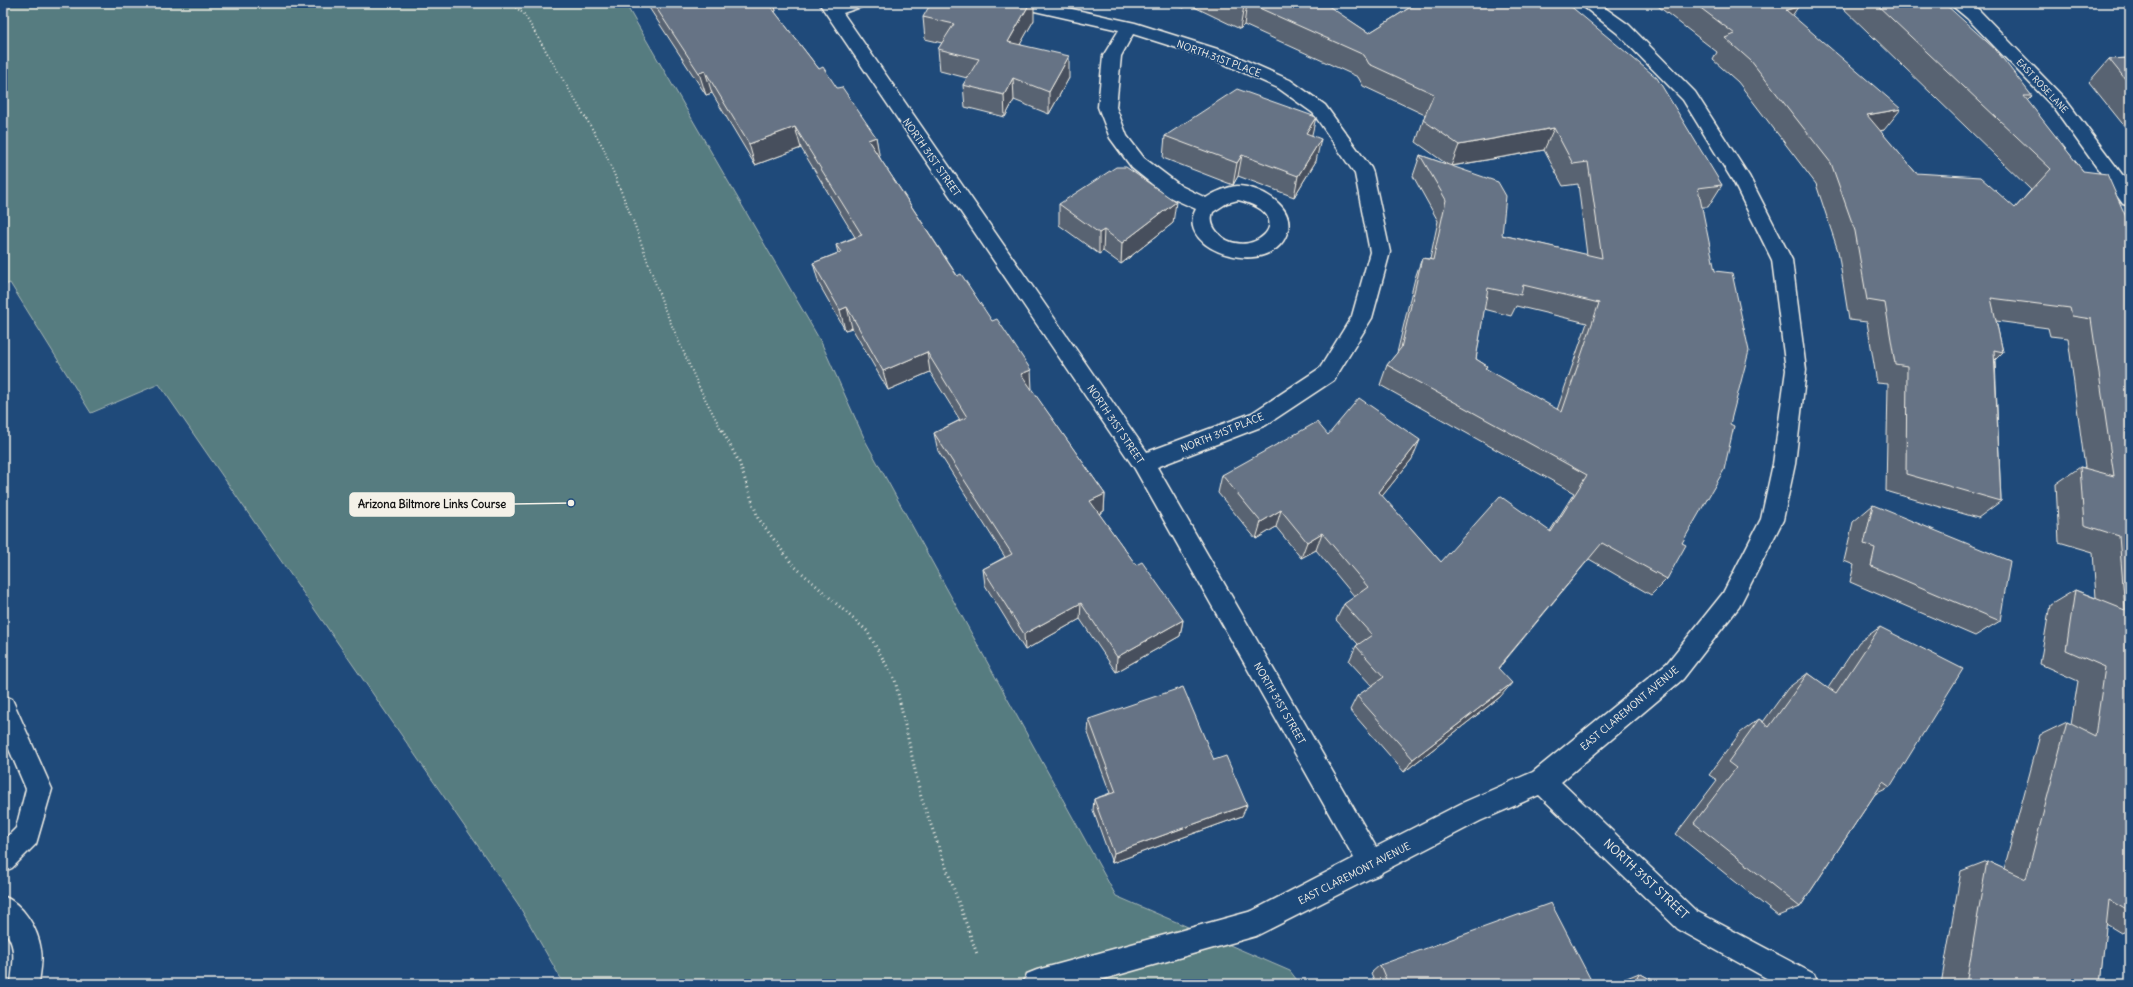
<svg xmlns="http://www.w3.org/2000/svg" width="2133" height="987" viewBox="0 0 2133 987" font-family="Delius,sans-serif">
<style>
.green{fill:#567b80;stroke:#a5b6b4}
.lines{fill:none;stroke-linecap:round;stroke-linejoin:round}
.lane-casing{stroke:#f4f1e8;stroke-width:3}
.street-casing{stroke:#f4f1e8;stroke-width:3}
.path-far1{stroke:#f4f1e8;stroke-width:2;stroke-dasharray:1 2.5;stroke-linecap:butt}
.path{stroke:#f4f1e8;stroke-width:3;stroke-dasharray:1 3.5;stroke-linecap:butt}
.lane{fill:#1f4a7a;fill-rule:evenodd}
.street{fill:#1f4a7a;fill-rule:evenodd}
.wall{fill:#586372;stroke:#f4f1e8;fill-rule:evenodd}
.shaded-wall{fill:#47505d;stroke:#f4f1e8}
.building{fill:#667385;stroke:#f4f1e8;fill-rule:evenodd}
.labels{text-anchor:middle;stroke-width:3.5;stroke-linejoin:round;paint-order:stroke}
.far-street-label{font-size:9px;fill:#f4f1e8;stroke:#1f4a7a}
.street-label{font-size:10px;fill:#f4f1e8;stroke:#1f4a7a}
.near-street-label{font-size:12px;fill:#f4f1e8;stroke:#1f4a7a}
.leader{fill:none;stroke:#f4f1e8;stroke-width:1.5}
.callout-dot{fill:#f4f1e8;stroke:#1f4a7a;stroke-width:1.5}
.callout{fill:#f4f1e8;stroke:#f4f1e8;stroke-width:1.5}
.callout-label{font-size:11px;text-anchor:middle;font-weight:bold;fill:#111}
</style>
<rect width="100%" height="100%" fill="#1f4a7a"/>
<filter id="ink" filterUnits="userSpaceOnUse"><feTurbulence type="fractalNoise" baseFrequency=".025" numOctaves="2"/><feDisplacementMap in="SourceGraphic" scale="8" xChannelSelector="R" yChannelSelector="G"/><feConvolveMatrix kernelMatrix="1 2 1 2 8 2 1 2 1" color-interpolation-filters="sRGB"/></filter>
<g filter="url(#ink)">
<path class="green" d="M 3,3 L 625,3 L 821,342 L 866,442 L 1116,896 L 1290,971 L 1300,984 L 564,984 L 518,904 L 159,384 L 91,413 L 10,283 L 3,286 Z"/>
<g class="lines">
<g class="lane-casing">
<path id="lane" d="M 3,896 C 23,904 38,928 41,950 C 43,960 40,973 39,984 L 11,984 C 13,963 18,946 3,929 Z"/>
</g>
<g class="street-casing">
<g id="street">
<path d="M 819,3 L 863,3 L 861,7 L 843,13 L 1147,452 L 1252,413 L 1320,368 L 1352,316 L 1370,252 L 1355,174 L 1313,113 L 1278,88 L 1215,60 L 1133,34 L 1121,56 L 1116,107 L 1127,136 L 1144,158 L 1181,186 L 1206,198 C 1215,192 1227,187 1237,186 C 1258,186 1293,204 1288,229 C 1277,282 1172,252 1196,209 L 1167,196 L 1132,168 L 1110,138 L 1098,107 L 1103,56 L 1119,30 L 1021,8 L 1015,7 L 1013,3 L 1045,3 L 1135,23 L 1227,52 L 1290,80 L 1325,105 L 1371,168 L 1373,173 L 1390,252 L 1372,318 L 1334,380 L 1266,425 L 1157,467 L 1376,847 L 1462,803 L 1533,772 L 1667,663 L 1723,593 L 1761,519 L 1773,464 L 1786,370 L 1772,260 L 1734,183 L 1683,100 L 1617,33 L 1579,3 L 1598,3 L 1629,25 L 1695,92 L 1749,176 L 1792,260 L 1806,370 L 1795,464 L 1783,520 L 1739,607 L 1683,679 L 1561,782 L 1696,911 L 1814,974 L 1818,984 L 1777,984 L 1678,929 L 1539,795 L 1480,821 L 1382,872 L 1381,874 L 1371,878 L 1256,936 L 1086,984 L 1023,984 L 1027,974 L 1037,970 L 1252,911 L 1354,858 L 1135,469 ZM 1238,200 C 1307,217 1245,266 1217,232 C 1212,226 1210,220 1213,212 L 1227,203 Z"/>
<path d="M 1949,3 L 1968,3 L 1979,10 L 2066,100 L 2130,185 L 2130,206 L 2123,204 L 2054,108 L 1967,18 Z"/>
<path d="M 3,695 L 12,699 L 52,789 L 36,844 L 12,868 L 3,872 L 3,841 L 16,828 L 26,789 L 3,735 Z"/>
</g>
</g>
<path class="path-far1" d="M 510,3 L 524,14 L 603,147 L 634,223 L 665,310 L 700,389 L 722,431"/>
<path class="path" d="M 722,430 L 739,462 L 758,518 L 792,564 L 867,631 L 895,680 L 921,797 L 977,954"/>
<use href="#lane" class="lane"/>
<use href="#street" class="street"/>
</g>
<g class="wall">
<path d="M 646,3 L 774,3 L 776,11 L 774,11 L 819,69 L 837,88 L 876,137 L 879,157 L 1032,389 L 1031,389 L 1105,494 L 1104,511 L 1099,514 L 1136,565 L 1183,620 L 1180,636 L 1116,672 L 1080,619 L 1025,650 L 985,585 L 983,569 L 1005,557 L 938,451 L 934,433 L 960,420 L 930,372 L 888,390 L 852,328 L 845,330 L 819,284 L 813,263 L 838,253 L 836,245 L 855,237 L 801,148 L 755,165 L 712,93 L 706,95 Z"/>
<path d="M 1169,3 L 1333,3 L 1329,7 L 1369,33 L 1417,3 L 1572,3 L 1571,6 L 1722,185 L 1708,207 L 1702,207 L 1682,543 L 1667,579 L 1651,595 L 1589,559 L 1498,669 L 1500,697 L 1404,772 L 1350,710 L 1357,696 L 1372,686 L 1349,661 L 1356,646 L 1358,644 L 1336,620 L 1344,604 L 1355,597 L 1316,550 L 1301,558 L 1276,527 L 1256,539 L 1218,493 L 1222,475 L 1328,435 L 1412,459 L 1382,496 L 1441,562 L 1550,531 L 1574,493 L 1380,385 L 1387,365 L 1397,353 L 1415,278 L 1422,258 L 1430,259 L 1438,221 L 1413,176 L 1420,155 L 1448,165 L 1416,142 L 1425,115 L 1363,86 L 1358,77 L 1244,25 L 1240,29 L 1186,3 L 1184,8 ZM 1544,150 L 1563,186 L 1578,184 L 1587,255 L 1502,235 L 1452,166 ZM 1516,306 L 1587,323 L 1557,410 L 1485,369 L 1487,366 L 1476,359 L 1484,309 L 1511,316 Z"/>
<path d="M 1654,3 L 1795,3 L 1792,16 L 1884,130 L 1880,131 L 1916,173 L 2015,208 L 2031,190 L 1838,3 L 1944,3 L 2032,96 L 2027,101 L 2083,171 L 2130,226 L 2130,930 L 2121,933 L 2106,924 L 2100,984 L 1941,984 L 1961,871 L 1987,861 L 2004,869 L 2040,735 L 2067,722 L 2071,724 L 2078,681 L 2040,664 L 2050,605 L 2075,590 L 2096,598 L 2093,552 L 2059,542 L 2056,484 L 2080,467 L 2085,468 L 2068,338 L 2050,336 L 2048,328 L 1996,321 L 2003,352 L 1995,360 L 2001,501 L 1978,518 L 1886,491 L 1888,384 L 1877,383 L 1867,322 L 1849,320 L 1838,251 L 1816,184 L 1738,82 L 1713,60 L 1717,52 Z"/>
<path d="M 923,17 L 1034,20 L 1020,44 L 1069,78 L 1049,114 L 1014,100 L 1005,117 L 965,107 L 963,85 L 967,78 L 940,71 L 938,49 L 942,43 L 925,39 Z"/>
<path d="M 2130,58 L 2130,133 L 2089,82 L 2109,59 Z"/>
<path d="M 1312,135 L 1316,161 L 1294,197 L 1238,176 L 1233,185 L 1163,158 L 1165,136 Z"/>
<path d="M 1059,204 L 1173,223 L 1121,264 L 1103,251 L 1099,254 L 1059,225 Z"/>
<path d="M 1873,505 L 2000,621 L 1975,636 L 1850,582 L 1854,565 L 1844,561 L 1853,522 Z"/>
<path d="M 1880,627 L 1890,787 L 1875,794 L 1800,907 L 1778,916 L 1676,834 L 1717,780 L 1709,775 L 1740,733 L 1759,719 L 1763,722 L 1788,688 L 1808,673 L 1828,688 L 1859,642 Z"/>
<path d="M 1089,719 L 1214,760 L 1242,816 L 1112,863 L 1093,810 L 1094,799 L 1110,793 L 1088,733 Z"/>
<path d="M 1380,965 L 1593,984 L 1376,984 L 1371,973 Z"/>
<path d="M 1639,973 L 1659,984 L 1620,984 L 1622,980 Z"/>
</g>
<g class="shaded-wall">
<path d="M 762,3 L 774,3 L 776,11 L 765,15 Z"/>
<path d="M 1030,3 L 1034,3 L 1034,20 L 1009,64 L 1008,42 Z"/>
<path d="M 1184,3 L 1186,3 L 1184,8 Z"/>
<path d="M 1247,3 L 1244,25 L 1240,29 L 1244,6 Z"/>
<path d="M 1318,3 L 1333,3 L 1314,22 Z"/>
<path d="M 1570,3 L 1572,3 L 1564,23 L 1568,4 Z"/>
<path d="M 1798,7 L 1784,28 L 1786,10 Z"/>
<path d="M 1069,56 L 1069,78 L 1049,114 L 1049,92 Z"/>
<path d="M 705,71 L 712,93 L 706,95 L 699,73 Z"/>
<path d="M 1013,78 L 1014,100 L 1005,117 L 1004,95 Z"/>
<path d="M 1901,109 L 1884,130 L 1851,137 L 1867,115 Z"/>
<path d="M 1316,117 L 1311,139 L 1306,133 Z"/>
<path d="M 795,127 L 801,148 L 755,165 L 749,144 Z"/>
<path d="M 1554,128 L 1544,150 L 1451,166 L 1459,145 Z"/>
<path d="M 876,137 L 880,159 L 868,140 Z"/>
<path d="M 1321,139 L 1316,161 L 1294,197 L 1298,176 Z"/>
<path d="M 1242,155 L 1238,176 L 1233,185 L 1237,163 Z"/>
<path d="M 1176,202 L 1173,223 L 1121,264 L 1122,243 Z"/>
<path d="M 1104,230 L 1103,251 L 1099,254 L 1099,233 Z"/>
<path d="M 847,307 L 852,328 L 845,330 L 840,310 Z"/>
<path d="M 927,352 L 930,372 L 888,390 L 883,371 Z"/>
<path d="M 1031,370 L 1032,389 L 1022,394 L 1021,374 Z"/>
<path d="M 1420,440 L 1412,459 L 1371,510 L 1379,492 Z"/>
<path d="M 1105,494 L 1104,511 L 1089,519 L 1090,501 Z"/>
<path d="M 1281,510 L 1276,527 L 1256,539 L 1261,522 Z"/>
<path d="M 1322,533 L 1316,550 L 1301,558 L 1307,542 Z"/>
<path d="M 1081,603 L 1080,619 L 1025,650 L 1024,634 Z"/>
<path d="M 1183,620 L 1180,636 L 1116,672 L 1117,657 Z"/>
<path d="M 1512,683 L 1500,697 L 1404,772 L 1413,759 Z"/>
<path d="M 1247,805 L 1242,816 L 1112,863 L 1114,853 Z"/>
</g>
<g class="building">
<path d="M 653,3 L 768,3 L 819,69 L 823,67 L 837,88 L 842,87 L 876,137 L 868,140 L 957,276 L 961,274 L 992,321 L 997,319 L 1031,370 L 1021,374 L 1105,494 L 1090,501 L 1136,565 L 1142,562 L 1183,620 L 1117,657 L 1081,603 L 1024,634 L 983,569 L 1012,554 L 934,433 L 967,417 L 927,352 L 883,371 L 847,307 L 840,310 L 813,263 L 841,252 L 836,245 L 862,235 L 795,127 L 749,144 L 705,71 L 699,73 Z"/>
<path d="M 931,3 L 1030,3 L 1008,42 L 1069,56 L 1049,92 L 1013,78 L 1004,95 L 963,85 L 979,59 L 938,49 L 954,24 L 923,17 Z"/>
<path d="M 1236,3 L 1247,3 L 1244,6 Z"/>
<path d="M 1248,3 L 1324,3 L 1369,33 L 1417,3 L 1570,3 L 1568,4 L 1657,78 L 1722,185 L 1698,188 L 1715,271 L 1732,273 L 1749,351 L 1730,424 L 1734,426 L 1724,470 L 1682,543 L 1686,545 L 1667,579 L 1602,543 L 1498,668 L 1512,683 L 1413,759 L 1357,696 L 1384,677 L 1356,646 L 1372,635 L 1344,604 L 1368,587 L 1322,533 L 1307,542 L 1281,510 L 1261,522 L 1222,475 L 1317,422 L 1328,435 L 1359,398 L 1420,440 L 1379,492 L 1441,562 L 1500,496 L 1551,532 L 1587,475 L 1387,365 L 1401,348 L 1422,258 L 1433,260 L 1446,200 L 1420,155 L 1498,182 L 1506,196 L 1502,235 L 1602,258 L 1588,162 L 1573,164 L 1554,128 L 1459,145 L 1423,120 L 1434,94 L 1369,64 L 1364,55 ZM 1523,285 L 1599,303 L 1562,412 L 1485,368 L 1487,366 L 1476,359 L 1488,288 L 1521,295 Z"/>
<path d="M 1694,3 L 1795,3 L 1798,7 L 1786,10 L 1901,109 L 1867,115 L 1916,173 L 1980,177 L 2015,208 L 2051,169 L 1875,3 L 1944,3 L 1996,50 L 2032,96 L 2024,96 L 2083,171 L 2107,174 L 2130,226 L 2130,912 L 2109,900 L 2100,984 L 1966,984 L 1987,861 L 2026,879 L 2067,722 L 2095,736 L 2105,667 L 2066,650 L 2075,590 L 2125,610 L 2119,536 L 2084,525 L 2080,467 L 2114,476 L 2091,319 L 2072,316 L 2070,308 L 1991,298 L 2003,352 L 1994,350 L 2001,501 L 1906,474 L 1907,366 L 1895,364 L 1885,303 L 1867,300 L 1855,231 L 1831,163 L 1751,61 L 1725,38 L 1735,34 Z"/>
<path d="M 2130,58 L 2130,85 L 2109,59 Z"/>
<path d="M 1237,89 L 1316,117 L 1306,133 L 1321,139 L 1298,176 L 1242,155 L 1237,163 L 1165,136 Z"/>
<path d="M 1116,167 L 1126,167 L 1176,202 L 1122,243 L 1104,230 L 1099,233 L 1059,204 Z"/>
<path d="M 1873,505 L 2010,561 L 2000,621 L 1871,566 L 1875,548 L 1864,544 Z"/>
<path d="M 1880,627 L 1963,669 L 1890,787 L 1883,782 L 1800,907 L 1694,823 L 1736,768 L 1728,762 L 1759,719 L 1769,727 L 1808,673 L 1836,693 Z"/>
<path d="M 1183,687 L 1214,760 L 1226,756 L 1247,805 L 1114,853 L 1094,799 L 1116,792 L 1089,719 Z"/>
<path d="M 1551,903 L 1593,984 L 1388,984 L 1380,965 Z"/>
<path d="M 1639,973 L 1659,984 L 1635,984 Z"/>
</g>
</g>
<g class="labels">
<g class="far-street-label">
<text transform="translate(2042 86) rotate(47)" y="3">EAST ROSE LANE</text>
</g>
<g class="street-label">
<text transform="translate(1219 58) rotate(20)" y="4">NORTH 31ST PLACE</text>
<text transform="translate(932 157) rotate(55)" y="4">NORTH 31ST STREET</text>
<text transform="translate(1116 424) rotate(56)" y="4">NORTH 31ST STREET</text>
<text transform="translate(1222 432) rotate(-22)" y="4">NORTH 31ST PLACE</text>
<text transform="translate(1280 703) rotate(60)" y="4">NORTH 31ST STREET</text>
<text transform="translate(1629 708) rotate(-40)" y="4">EAST CLAREMONT AVENUE</text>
<text transform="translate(1354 873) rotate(-27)" y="4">EAST CLAREMONT AVENUE</text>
</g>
<g class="near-street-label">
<text transform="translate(1646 879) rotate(43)" y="4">NORTH 31ST STREET</text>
</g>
</g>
<path class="leader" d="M571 503L514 504"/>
<circle class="callout-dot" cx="571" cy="503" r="4"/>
<rect class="callout" x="350" y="493" width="164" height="23" rx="4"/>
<g class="callout-label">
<text x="432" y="508">Arizona Biltmore Links Course</text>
</g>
<rect width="2133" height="987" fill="none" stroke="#1f4a7a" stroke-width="16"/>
<rect x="8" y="8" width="2117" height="971" fill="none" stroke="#f4f1e8" stroke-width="1.5" filter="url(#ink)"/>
</svg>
